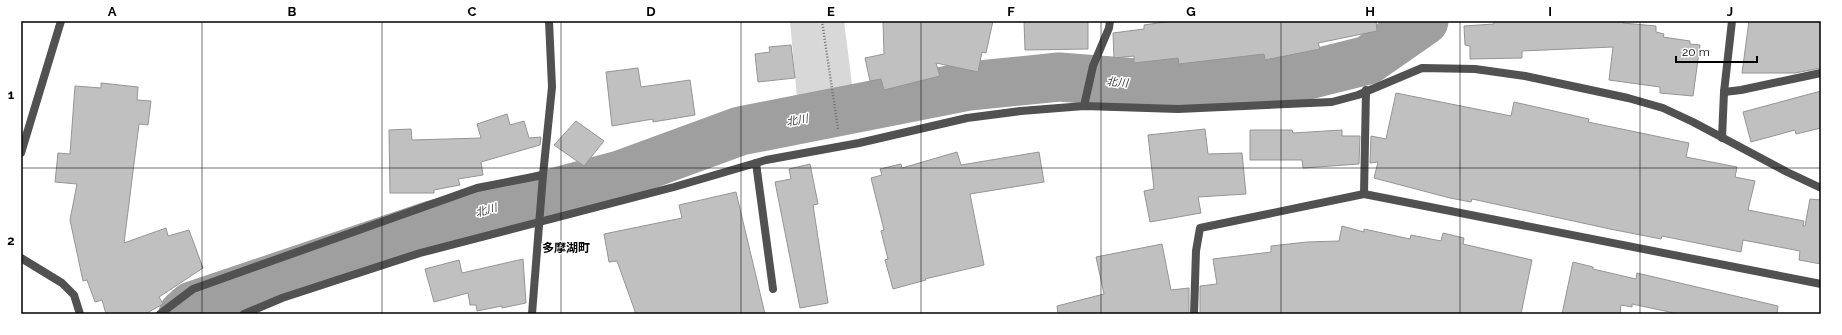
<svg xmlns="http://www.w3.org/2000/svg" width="1842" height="335" viewBox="0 0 1842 335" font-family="Raleway,'Noto Sans JP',sans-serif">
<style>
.green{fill:#d8d8d8}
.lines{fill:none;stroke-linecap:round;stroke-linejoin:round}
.river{stroke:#9f9f9f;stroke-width:49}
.building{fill:#c0c0c0;stroke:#959595}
.path{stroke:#737373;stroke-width:2.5;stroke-dasharray:1 2;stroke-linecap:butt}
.lane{stroke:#515151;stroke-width:8}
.street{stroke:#515151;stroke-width:8}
.grid{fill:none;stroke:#000;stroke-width:1;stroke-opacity:0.55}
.labels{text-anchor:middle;stroke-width:3;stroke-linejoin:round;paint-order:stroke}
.water-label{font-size:11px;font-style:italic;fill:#404040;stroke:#fff}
.quarter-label{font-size:12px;font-weight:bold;fill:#000;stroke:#fff}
.neatline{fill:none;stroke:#000;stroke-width:1.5}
.grid-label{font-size:13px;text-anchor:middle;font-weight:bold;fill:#000}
</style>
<rect width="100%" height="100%" fill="#fff"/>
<path class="green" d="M 790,21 L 844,21 L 853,92 L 797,98 Z"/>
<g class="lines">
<path class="river" d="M 183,314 L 192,306 L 432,225 L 620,175 L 740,131 L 969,86 L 1059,77 L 1150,84 L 1304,76 L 1368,60 L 1424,21"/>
</g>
<g class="building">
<path d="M 883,21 L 993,21 L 986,53 L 982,52 L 978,72 L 936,63 L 940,76 L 884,90 L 881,79 L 870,81 L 865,58 L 884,54 Z"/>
<path d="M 1024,21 L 1088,21 L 1088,49 L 1025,50 Z"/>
<path d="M 1172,21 L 1376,21 L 1377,31 L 1318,43 L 1320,49 L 1265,60 L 1264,54 L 1179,64 L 1178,58 L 1134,63 L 1134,56 L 1114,58 L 1113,33 L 1144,29 L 1144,25 Z"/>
<path d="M 1494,21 L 1623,21 L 1623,23 L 1656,26 L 1656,32 L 1664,34 L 1663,37 L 1690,41 L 1690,44 L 1700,45 L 1693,96 L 1660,93 L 1660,87 L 1609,80 L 1613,47 L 1522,51 L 1522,58 L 1470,59 L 1470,46 L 1465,45 L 1464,26 L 1494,24 Z"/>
<path d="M 1749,21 L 1821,21 L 1821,68 L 1795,73 L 1742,73 Z"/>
<path d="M 791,45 L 795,78 L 758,82 L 755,54 L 770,52 L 769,47 Z"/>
<path d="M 638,68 L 641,87 L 690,80 L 695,115 L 653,122 L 653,119 L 612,126 L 606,72 Z"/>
<path d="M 101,83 L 138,87 L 137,100 L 151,101 L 148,125 L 139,124 L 124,243 L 166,228 L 168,236 L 189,230 L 203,268 L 159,297 L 163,304 L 145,314 L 106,314 L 102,300 L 95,302 L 87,280 L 83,281 L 70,220 L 77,184 L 55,182 L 58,153 L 70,154 L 75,86 L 101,88 Z"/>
<path d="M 1821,91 L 1821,128 L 1796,134 L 1795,130 L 1751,142 L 1743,112 Z"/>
<path d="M 1396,93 L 1511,116 L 1514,102 L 1589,119 L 1588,122 L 1689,143 L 1686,157 L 1737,167 L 1735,177 L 1755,181 L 1748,210 L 1804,221 L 1803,226 L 1805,226 L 1810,199 L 1821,200 L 1821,264 L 1799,260 L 1800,251 L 1743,240 L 1741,252 L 1662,236 L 1661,239 L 1610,229 L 1472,199 L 1471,202 L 1450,198 L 1374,178 L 1378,162 L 1370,163 L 1371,136 L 1386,139 Z"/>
<path d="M 507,114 L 510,125 L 524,121 L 529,138 L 541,137 L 540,145 L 481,162 L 483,175 L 458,179 L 460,185 L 434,190 L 434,193 L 390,193 L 389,130 L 411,129 L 412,140 L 481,138 L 477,124 Z"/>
<path d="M 576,121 L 604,141 L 584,166 L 554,145 Z"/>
<path d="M 1205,129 L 1208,154 L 1242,153 L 1246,194 L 1198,197 L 1201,213 L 1150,222 L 1144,191 L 1154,189 L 1148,135 Z"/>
<path d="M 1250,130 L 1292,130 L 1293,133 L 1342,130 L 1342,136 L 1360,136 L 1359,164 L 1303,168 L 1302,160 L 1250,160 Z"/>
<path d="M 957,152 L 961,165 L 1039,152 L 1044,182 L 970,194 L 984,265 L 925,279 L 926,280 L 893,289 L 885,260 L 888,259 L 881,231 L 884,230 L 871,178 L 882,175 L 880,169 L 901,164 L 902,168 Z"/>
<path d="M 810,164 L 818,204 L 813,205 L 828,303 L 800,308 L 775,182 L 791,179 L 789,169 Z"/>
<path d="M 736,192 L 765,314 L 636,314 L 617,261 L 609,262 L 604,234 L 682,218 L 679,205 Z"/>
<path d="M 1342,226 L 1364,232 L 1364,229 L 1410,239 L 1411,235 L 1441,241 L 1443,233 L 1464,238 L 1463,244 L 1532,260 L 1521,314 L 1200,314 L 1200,286 L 1217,284 L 1213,259 L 1271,252 L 1271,246 L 1307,242 L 1339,241 Z"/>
<path d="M 1162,244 L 1171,290 L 1189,288 L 1189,314 L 1058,314 L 1057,306 L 1104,294 L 1096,257 Z"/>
<path d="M 523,259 L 526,303 L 502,308 L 502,306 L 477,311 L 476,305 L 470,305 L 468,293 L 434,302 L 425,269 L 459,260 L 462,273 Z"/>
<path d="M 1573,262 L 1593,267 L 1593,269 L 1636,279 L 1637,273 L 1778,306 L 1777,314 L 1679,314 L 1632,304 L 1632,307 L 1621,305 L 1620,314 L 1562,314 Z"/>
</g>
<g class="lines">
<path class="path" d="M 822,21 L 838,129"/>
<g class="lane">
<path d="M 1724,92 L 1741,90 L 1821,73"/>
<path d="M 1084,106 L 1093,66 L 1109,28 L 1110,21"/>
<path d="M 756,163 L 773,289"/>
</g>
<g class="street">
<path d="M 1722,138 L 1724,92 L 1732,21"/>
<path d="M 21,153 L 61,21"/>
<path d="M 1364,194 L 1366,90"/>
<path d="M 21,258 L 62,283 L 74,295 L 80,314"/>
<path d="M 160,314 L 193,289 L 477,188 L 543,175"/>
<path d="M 244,314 L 282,298 L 420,253 L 674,187 L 766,160 L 859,143 L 967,118 L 1021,111 L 1084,106 L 1178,109 L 1332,102 L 1358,95 L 1422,68 L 1475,69 L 1525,76 L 1628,98 L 1663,108 L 1693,122 L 1787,172 L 1821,188"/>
<path d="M 532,314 L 543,175 L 552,87 L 549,21"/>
<path d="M 1194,314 L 1196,251 L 1200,228 L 1364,194 L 1821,284"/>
</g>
</g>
<path class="grid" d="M 202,21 L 202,314M 382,21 L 382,314M 561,21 L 561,314M 741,21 L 741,314M 921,21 L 921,314M 1101,21 L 1101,314M 1281,21 L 1281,314M 1460,21 L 1460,314M 1640,21 L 1640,314M 21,168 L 1821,168"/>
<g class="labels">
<g class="water-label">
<text transform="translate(1117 82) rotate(5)" y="4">北川</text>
<text transform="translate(797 120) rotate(-11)" y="4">北川</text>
<text transform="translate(486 210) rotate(-15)" y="4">北川</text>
</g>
<g class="quarter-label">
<text x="566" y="252">多摩湖町</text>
</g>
</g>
<rect width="1842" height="335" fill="none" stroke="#ffffff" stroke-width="44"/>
<path d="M1676 56v6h81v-6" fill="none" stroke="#000000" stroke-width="2"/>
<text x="1682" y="56" font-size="12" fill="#000000" stroke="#ffffff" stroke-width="3" paint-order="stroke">20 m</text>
<rect x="22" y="22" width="1798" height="291" class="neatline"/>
<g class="grid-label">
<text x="112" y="16">A</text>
<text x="292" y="16">B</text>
<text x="472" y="16">C</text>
<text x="651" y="16">D</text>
<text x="831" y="16">E</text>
<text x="1011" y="16">F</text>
<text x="1191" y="16">G</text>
<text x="1370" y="16">H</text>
<text x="1550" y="16">I</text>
<text x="1730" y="16">J</text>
<text x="11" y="99">1</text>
<text x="11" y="245">2</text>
</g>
</svg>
